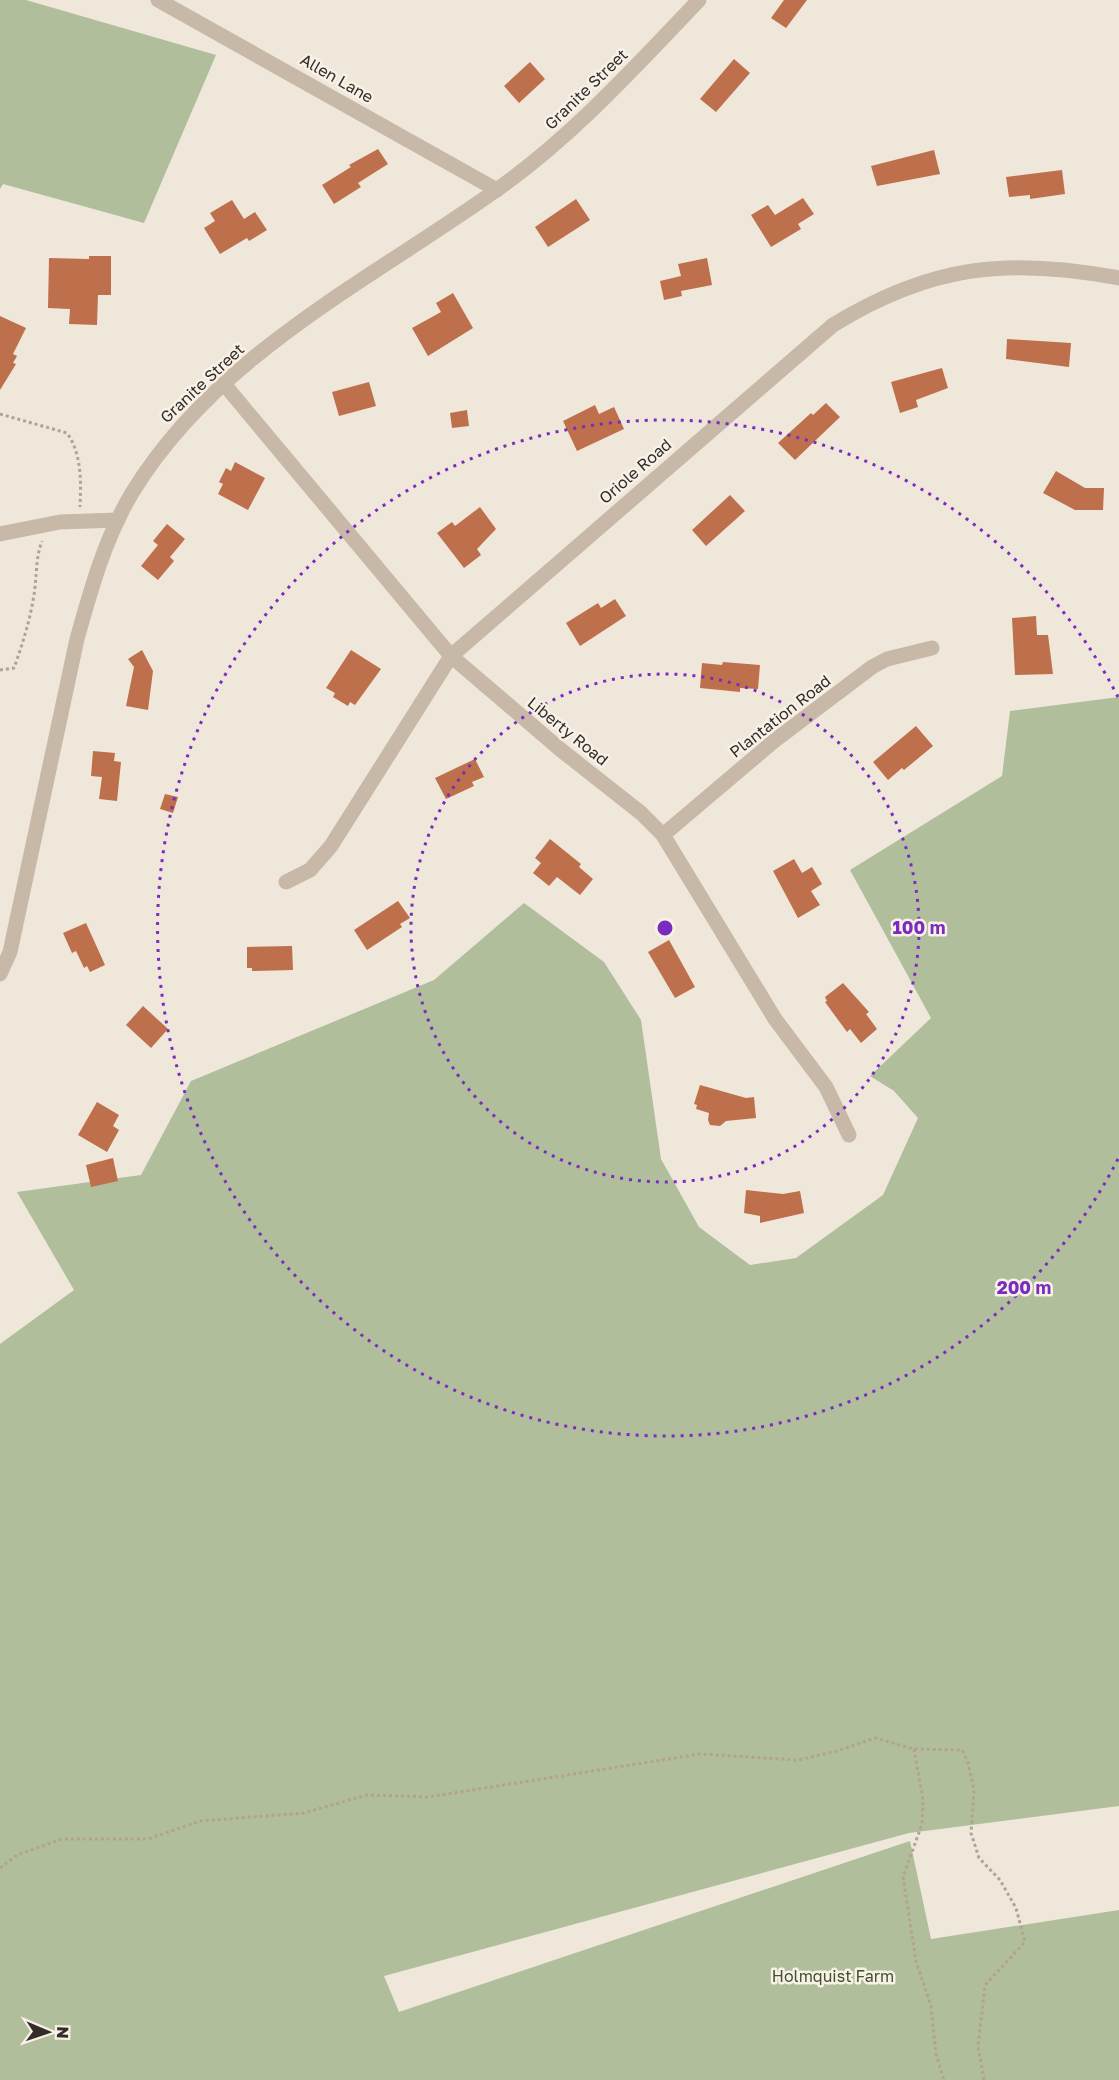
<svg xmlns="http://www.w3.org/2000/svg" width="1119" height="2080" viewBox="0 0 1119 2080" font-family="'Golos Text',sans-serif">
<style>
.green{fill:#b0be9c}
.building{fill:#be6f4b}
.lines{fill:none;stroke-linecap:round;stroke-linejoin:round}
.path{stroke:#b3a292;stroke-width:3;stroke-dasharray:3 3;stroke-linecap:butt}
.street{stroke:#c7b8a8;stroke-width:15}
.ring{fill:none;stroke:#7b2cbf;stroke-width:3;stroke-dasharray:3 6}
.labels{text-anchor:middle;stroke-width:5;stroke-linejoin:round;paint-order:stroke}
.street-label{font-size:16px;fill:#342c28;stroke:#f8f1e7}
.park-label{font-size:16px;fill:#41512d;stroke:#f8f1e7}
.centre{fill:#7b2cbf;stroke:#f8f1e7;stroke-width:3}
.ring-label{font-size:18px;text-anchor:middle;font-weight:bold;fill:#7b2cbf;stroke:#f8f1e7;stroke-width:5;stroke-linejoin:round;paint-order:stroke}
</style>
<rect width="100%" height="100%" fill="#f0e7db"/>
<g class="green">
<path d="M 0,0 L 26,0 L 216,55 L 144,223 L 3,184 L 0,189 Z"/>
<path d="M 1119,697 L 1119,1806 L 909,1833 L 384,1976 L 399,2012 L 910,1841 L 931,1939 L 1119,1910 L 1119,2080 L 0,2080 L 0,1344 L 74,1290 L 17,1192 L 141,1175 L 191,1081 L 434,980 L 524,903 L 604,962 L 641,1020 L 661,1159 L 699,1227 L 750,1265 L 796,1258 L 883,1195 L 918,1118 L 894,1091 L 870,1076 L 931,1018 L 850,870 L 1002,776 L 1010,711 Z"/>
</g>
<g class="building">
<path d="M 784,0 L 807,0 L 786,28 L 771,18 Z"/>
<path d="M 734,59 L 750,73 L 716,112 L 700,99 Z"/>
<path d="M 530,62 L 545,79 L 519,103 L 504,86 Z"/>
<path d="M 378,149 L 388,164 L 358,183 L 361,187 L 334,204 L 322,185 L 351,167 L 349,165 Z"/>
<path d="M 934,150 L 940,174 L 877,186 L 871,166 Z"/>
<path d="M 1062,170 L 1065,194 L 1030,199 L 1030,195 L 1009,197 L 1006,177 Z"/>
<path d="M 803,198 L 814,214 L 798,224 L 801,229 L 771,247 L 751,215 L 768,205 L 775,215 Z"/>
<path d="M 576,199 L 590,220 L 548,247 L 535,227 Z"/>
<path d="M 232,200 L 244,219 L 255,212 L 267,230 L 249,241 L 247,238 L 220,254 L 204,228 L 215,221 L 210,213 Z"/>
<path d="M 89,256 L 111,256 L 111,295 L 98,295 L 97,325 L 69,324 L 70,309 L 48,308 L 49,258 L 89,259 Z"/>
<path d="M 707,258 L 712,285 L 681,291 L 682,296 L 664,300 L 660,281 L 681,276 L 678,264 Z"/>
<path d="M 453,293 L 473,328 L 428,356 L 412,328 L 441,312 L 436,303 Z"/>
<path d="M 0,316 L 26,328 L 13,354 L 17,356 L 13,363 L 16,364 L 0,390 Z"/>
<path d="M 1007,339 L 1071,343 L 1069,367 L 1006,359 Z"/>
<path d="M 942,368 L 948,388 L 916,400 L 918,407 L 900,413 L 891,382 Z"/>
<path d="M 369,382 L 376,406 L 339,416 L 332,392 Z"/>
<path d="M 826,403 L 840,417 L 795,460 L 778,443 L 811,413 L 813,415 Z"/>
<path d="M 595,405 L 599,414 L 614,407 L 624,429 L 577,451 L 563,421 Z"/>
<path d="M 467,410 L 469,426 L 452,428 L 450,413 Z"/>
<path d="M 235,462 L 265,478 L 248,510 L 218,494 L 223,484 L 219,482 L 226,468 L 231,471 Z"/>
<path d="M 1056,471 L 1085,488 L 1104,488 L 1103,510 L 1075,510 L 1043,493 Z"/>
<path d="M 730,495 L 745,511 L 706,546 L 692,530 Z"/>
<path d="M 480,507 L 496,529 L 477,549 L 481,555 L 464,568 L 437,533 L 452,522 L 455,526 Z"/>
<path d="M 167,524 L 185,539 L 170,557 L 174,561 L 158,580 L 141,566 L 158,545 L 153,541 Z"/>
<path d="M 615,599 L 626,616 L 580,646 L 566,623 L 598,603 L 601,608 Z"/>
<path d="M 1036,616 L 1037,635 L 1048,635 L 1053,674 L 1015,675 L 1012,618 Z"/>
<path d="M 142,650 L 153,671 L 148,710 L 126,706 L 134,667 L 128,659 Z"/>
<path d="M 351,650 L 381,669 L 355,705 L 350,702 L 348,706 L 333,697 L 335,693 L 326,688 Z"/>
<path d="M 723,662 L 760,665 L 758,689 L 740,688 L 740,692 L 700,688 L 702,663 L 722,665 Z"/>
<path d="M 916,726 L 933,746 L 904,770 L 902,768 L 888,780 L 873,762 Z"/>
<path d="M 93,751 L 115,753 L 114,761 L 121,762 L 117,801 L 99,799 L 102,777 L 91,776 Z"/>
<path d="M 475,759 L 484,777 L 472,782 L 474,786 L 446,799 L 435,778 Z"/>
<path d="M 165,794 L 178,797 L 173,813 L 160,809 Z"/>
<path d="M 550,839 L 581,864 L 579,867 L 593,879 L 580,895 L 557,877 L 549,886 L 533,873 L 541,863 L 535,858 Z"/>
<path d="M 794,859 L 802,873 L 812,867 L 822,884 L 811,891 L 820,905 L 798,918 L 773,871 Z"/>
<path d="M 398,901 L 410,918 L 400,924 L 402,927 L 367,950 L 354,930 Z"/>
<path d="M 86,923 L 105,965 L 90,972 L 87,966 L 84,968 L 76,951 L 72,953 L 63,933 Z"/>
<path d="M 669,940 L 695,987 L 675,998 L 648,952 Z"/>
<path d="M 292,946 L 293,970 L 252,971 L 252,968 L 247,968 L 247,947 Z"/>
<path d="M 843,983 L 869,1012 L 866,1014 L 877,1029 L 861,1043 L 850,1029 L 847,1032 L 825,1002 L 827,1001 L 825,997 Z"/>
<path d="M 143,1006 L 168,1029 L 151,1048 L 126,1025 Z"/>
<path d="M 700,1085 L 746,1098 L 754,1097 L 756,1118 L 726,1121 L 720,1126 L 710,1125 L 708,1120 L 709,1113 L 696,1109 L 697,1105 L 694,1104 Z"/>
<path d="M 97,1102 L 119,1115 L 113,1126 L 119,1130 L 107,1152 L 78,1135 Z"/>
<path d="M 113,1158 L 118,1181 L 91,1187 L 86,1165 Z"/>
<path d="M 746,1190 L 783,1194 L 800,1191 L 804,1213 L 760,1223 L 760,1216 L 744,1213 Z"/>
</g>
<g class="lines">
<g class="path">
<path d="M 0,414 L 67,433 C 82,454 81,482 80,507"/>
<path d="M 0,670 L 14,668 C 23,643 32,614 35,587 C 37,570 36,557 42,541"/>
<path d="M 914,1749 L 923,1800 L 922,1824 L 903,1877 L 916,1961 L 931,2006 L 936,2054 L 944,2080"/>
<path d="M 0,1868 L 17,1855 L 62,1839 L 148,1839 L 200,1821 L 304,1813 L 367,1795 L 428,1797 L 700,1754 L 798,1760 L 837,1751 L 875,1738 L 914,1749 L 962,1750 L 968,1762 L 974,1791 L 971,1833 L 979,1858 L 1000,1880 L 1016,1908 L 1025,1942 L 985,1985 L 978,2046 L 984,2080"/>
</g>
<g class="street">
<path d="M 158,0 L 497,190"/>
<path d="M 224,384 L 451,656 L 561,750 L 641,813 L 663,835 L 775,1019 L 826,1087 L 849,1135"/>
<path d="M 0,534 L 60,522 L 118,520"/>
<path d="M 663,835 L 774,741 L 872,667 L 887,659 L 932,648"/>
<path d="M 286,882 L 310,870 L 331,846 L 451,656 L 833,325 C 931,265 1008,257 1119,278"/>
<path d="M 0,974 L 10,952 L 77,639 C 91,589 105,538 132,493 C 216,355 367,282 495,191 C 572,137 635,67 699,0"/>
</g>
</g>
<g class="ring">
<circle cx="665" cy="928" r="254"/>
<path d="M1118 1159A508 508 0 1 1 1118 697"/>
</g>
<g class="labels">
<g class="street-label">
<text transform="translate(337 78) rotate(30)" y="6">Allen Lane</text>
<text transform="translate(586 89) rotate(-44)" y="6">Granite Street</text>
<text transform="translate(202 383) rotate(-43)" y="6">Granite Street</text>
<text transform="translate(635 471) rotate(-41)" y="6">Oriole Road</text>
<text transform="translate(780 716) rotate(-38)" y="6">Plantation Road</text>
<text transform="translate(568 731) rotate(39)" y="6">Liberty Road</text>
</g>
<g class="park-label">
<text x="833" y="1982">Holmquist Farm</text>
</g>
</g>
<circle cx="665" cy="928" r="9" class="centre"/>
<g class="ring-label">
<text x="919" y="934">100 m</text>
<text x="1024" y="1294">200 m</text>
</g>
<g transform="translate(48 2032) rotate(92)" stroke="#f8f1e7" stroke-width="4.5" paint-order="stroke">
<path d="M0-4.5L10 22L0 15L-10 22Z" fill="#342c28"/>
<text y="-9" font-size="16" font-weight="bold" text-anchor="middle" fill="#342c28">N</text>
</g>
</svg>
